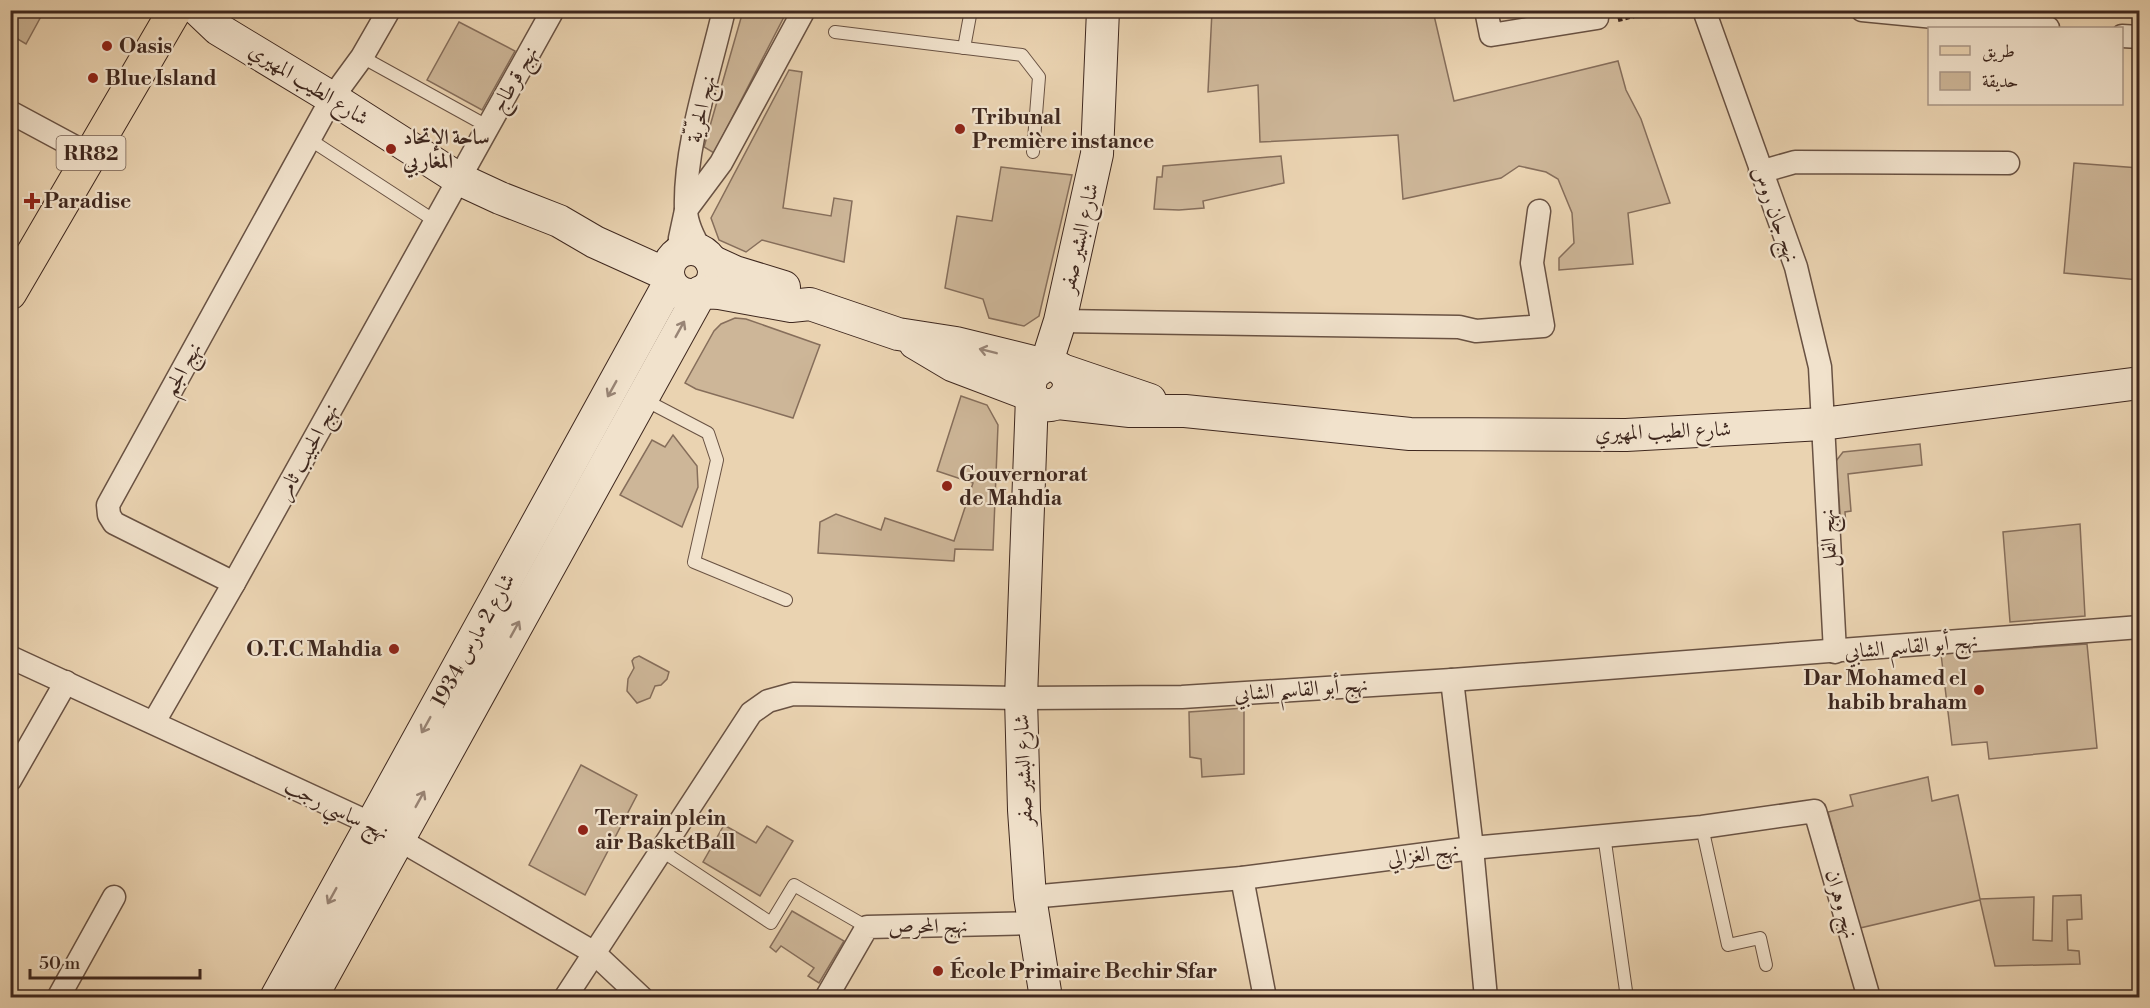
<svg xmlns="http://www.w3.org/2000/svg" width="2150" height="1008" viewBox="0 0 2150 1008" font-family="'Libre Bodoni',Amiri,serif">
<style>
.green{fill:#cdb698;stroke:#866e5b;stroke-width:1.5}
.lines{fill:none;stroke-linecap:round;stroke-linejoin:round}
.lane-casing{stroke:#695243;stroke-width:14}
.street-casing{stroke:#695243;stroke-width:25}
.secondary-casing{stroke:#3e271e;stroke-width:34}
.primary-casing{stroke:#3e271e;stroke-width:35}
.path{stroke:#3e271e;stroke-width:4;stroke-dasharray:4.5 3;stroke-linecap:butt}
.lane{stroke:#f1e2cc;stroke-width:12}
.street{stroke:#f1e2cc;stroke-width:22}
.secondary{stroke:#f1e2cc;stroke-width:32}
.primary{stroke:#ead3b1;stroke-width:33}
.oneway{stroke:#988475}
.poi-dot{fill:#8f2418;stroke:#f1e2cc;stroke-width:2}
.labels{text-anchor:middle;stroke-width:4.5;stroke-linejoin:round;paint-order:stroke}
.shield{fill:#f1e2cc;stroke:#745f52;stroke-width:1.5}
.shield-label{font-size:20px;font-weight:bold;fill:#3e271e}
.poi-label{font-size:21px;font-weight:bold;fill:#3e271e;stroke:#f1e2cc;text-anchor:start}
.street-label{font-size:21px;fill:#3e271e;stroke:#f1e2cc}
</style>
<rect width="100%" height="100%" fill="#ead3b1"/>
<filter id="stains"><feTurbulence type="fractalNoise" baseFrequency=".00333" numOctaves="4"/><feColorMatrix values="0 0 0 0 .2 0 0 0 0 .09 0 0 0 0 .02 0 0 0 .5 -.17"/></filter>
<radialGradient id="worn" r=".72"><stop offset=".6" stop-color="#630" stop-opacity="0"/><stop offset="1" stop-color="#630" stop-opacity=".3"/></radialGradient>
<g class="green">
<path d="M 10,11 L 44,11 L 26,44 L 11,35 Z"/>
<path d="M 743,11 L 787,11 L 714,153 L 704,147 Z"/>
<path d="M 1212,11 L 1433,11 L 1454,101 L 1618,61 L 1626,90 L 1641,119 L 1670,203 L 1628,213 L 1633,264 L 1559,270 L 1559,258 L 1574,243 L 1572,213 L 1558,179 L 1546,172 L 1519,166 L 1501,178 L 1403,199 L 1398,135 L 1260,142 L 1258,85 L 1208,92 Z"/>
<path d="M 459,22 L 515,51 L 482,110 L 427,80 Z"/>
<path d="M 789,70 L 802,72 L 783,208 L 831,216 L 834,198 L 852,201 L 844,262 L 762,240 L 746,252 L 719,240 L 711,218 Z"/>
<path d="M 1281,156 L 1284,183 L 1203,201 L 1204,208 L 1179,210 L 1154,209 L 1157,177 L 1162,177 L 1163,166 Z"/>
<path d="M 2074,163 L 2139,168 L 2139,280 L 2064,273 Z"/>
<path d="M 1001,167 L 1072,175 L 1039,316 L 1024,326 L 989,318 L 983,299 L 945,288 L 957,216 L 992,221 Z"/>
<path d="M 735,318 L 746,319 L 820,345 L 793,418 L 696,389 L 685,383 L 714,331 L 721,324 Z"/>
<path d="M 961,396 L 987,405 L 998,425 L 993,550 L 955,549 L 954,561 L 818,553 L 820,522 L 836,514 L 881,530 L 885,518 L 954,541 L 973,483 L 937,471 Z"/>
<path d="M 673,435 L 697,466 L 698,487 L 682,527 L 620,495 L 652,440 L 665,447 Z"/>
<path d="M 1920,444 L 1922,465 L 1848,474 L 1851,511 L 1845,512 L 1846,526 L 1841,526 L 1836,461 L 1843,452 Z"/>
<path d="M 2080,524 L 2085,616 L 2010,622 L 2003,532 Z"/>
<path d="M 2087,644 L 2097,748 L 1989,759 L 1987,742 L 1952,745 L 1941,654 Z"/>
<path d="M 639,656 L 669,672 L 667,679 L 661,685 L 655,686 L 650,698 L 637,703 L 627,691 L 628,679 L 634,668 L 632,661 L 634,658 Z"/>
<path d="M 1244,708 L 1244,774 L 1202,777 L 1201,759 L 1190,757 L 1189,712 Z"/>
<path d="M 581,765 L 637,795 L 585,895 L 529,865 Z"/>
<path d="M 1928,777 L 1932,801 L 1958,795 L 1980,899 L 2034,897 L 2033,940 L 2052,941 L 2053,896 L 2081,895 L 2082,919 L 2067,920 L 2068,950 L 2079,951 L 2080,964 L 1995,966 L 1980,900 L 1860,928 L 1828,812 L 1853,806 L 1850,795 Z"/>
<path d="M 724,825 L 756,843 L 767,826 L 793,841 L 760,896 L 703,862 Z"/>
<path d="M 792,911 L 844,941 L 819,983 L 808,976 L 814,968 L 781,946 L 776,952 L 770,947 Z"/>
</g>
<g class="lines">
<g class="lane-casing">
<g id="lane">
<path d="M 835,32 L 1022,55 L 1039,77 L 1033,152"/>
<path d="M 964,48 L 971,10"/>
<path d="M 362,57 L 487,126"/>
<path d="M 309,139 L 435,221"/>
<path d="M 643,399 L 708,433 L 717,460 L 694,562 L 786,600"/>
<path d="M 1702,827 L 1728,945 L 1760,938 L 1766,965"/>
<path d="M 1604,835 L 1627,998"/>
<path d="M 662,851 L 771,923 L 794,885 L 867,927"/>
</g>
</g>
<g class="street-casing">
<g id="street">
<path d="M 1486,10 L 1491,35 L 1597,18"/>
<path d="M 1704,10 L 1796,267 L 1820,367 L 1835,652"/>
<path d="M 1862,10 L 2048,28"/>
<path d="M 2122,36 L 2140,37"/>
<path d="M 10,112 L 90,155"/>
<path d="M 1760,172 L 1795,162 L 2008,163"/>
<path d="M 679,252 L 680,238 L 686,210 L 721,163 L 804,10"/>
<path d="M 702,252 C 694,239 686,224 686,209 C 684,147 710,71 724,10"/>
<path d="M 1060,321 L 1459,327 L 1476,331 L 1543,326 L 1532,263 L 1539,211"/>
<path d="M 234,583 L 114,523 L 109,515 L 108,505 L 332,98 L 362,57 L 389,10"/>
<path d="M 10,657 L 372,824 L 593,952 L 642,998"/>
<path d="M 1452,680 L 1472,848 L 1486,998"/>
<path d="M 154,722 L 234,583 L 553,10"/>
<path d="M 10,780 L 66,682"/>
<path d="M 1242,878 L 1265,998"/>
<path d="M 1030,897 L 1242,878 L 1472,848 L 1702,827 L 1815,811 L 1869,998"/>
<path d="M 58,998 L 114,897"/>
<path d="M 565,998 L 751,713 L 768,701 L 793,694 L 1021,698 L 1182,697 L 1452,680 L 2140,627"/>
<path d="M 826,998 L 867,927 L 1034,923"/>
</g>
</g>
<g class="secondary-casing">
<g id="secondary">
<path d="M 198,10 L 218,29 L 332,98 L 459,179 L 500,198 L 559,221 L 595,242 L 668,275"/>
<circle cx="691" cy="272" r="23"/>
<path d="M 711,261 L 735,272 L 784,287"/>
<path d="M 915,343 L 952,365 L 1031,395"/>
<path d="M 1046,365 L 1060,321 L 1097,154 L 1103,10"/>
<path d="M 1062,370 L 1150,400"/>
<path d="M 1032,397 L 1021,698 L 1024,810 L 1030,897 L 1046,998"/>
<path d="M 1058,403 L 1130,411 L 1185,411 L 1410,434 L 1626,435 L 1822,424 L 2140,383"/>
<path d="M 276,998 L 670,282"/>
<path d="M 311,998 L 701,292 L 719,293 L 791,306 L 810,304 L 898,334 L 956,343 L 1045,365 C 1052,365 1058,366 1063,371 C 1084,393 1044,424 1029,390 L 1032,375 L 1045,365"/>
</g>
</g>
<g class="primary-casing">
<path id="primary" d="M 10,293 L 175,10"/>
</g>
<path class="path" d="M 1618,20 L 1659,10"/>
<use href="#lane" class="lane"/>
<use href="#street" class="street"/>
<use href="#secondary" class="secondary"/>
<use href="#primary" class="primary"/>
</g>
<defs><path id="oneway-shaft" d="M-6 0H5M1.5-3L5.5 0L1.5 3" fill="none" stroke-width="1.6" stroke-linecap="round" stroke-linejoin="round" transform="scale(1.5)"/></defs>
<g class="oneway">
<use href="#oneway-shaft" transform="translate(680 329) rotate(-61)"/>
<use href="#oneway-shaft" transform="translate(988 351) rotate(-166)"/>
<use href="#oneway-shaft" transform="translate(612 389) rotate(119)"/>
<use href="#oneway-shaft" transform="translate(515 629) rotate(-61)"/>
<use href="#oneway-shaft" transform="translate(426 725) rotate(119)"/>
<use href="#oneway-shaft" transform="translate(420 799) rotate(-61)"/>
<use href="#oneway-shaft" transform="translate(332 896) rotate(119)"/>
</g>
<g class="poi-dot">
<circle cx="107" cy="46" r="6"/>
<circle cx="93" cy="78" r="6"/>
<circle cx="960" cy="129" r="6"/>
<circle cx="391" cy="149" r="6"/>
<path d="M29 192h6v6h6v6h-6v6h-6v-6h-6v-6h6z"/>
<circle cx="947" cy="486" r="6"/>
<circle cx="394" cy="649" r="6"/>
<circle cx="1979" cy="690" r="6"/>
<circle cx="583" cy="830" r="6"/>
<circle cx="938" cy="971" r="6"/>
</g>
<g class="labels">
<rect class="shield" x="56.5" y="136" width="69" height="34" rx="4.5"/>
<g class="shield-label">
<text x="91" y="160">RR82</text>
</g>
<g class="poi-label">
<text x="119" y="53">Oasis</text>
<text x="105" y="85">Blue Island</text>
<text x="972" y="124">Tribunal<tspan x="972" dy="24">Première instance</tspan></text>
<text x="403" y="144">ساحة الإتحاد<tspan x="403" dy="24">المغاربي</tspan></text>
<text x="44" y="208">Paradise</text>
<text x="959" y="481">Gouvernorat<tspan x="959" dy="24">de Mahdia</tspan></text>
<text x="382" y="656" text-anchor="end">O.T.C Mahdia</text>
<text x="1967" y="685" text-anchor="end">Dar Mohamed el<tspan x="1967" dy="24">habib braham</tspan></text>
<text x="595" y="825">Terrain plein<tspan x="595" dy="24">air BasketBall</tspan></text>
<text x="950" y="978">École Primaire Bechir Sfar</text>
</g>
<g class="street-label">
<text transform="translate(514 79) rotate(-60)" y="7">نهج قرطاج</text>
<text transform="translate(309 84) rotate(32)" y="7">شارع الطيب المهيري</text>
<text transform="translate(701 109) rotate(-77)" y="7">نهج الحرّيّة</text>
<text transform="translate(1776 214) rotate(70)" y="7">نهج جان روس</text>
<text transform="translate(1079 238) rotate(-77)" y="7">شارع البشير صفر</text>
<text transform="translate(182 369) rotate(-61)" y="7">نهج الجم</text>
<text transform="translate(1663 431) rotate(-2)" y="7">شارع الطيب المهيري</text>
<text transform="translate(307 451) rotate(-61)" y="7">نهج الحبيب ثامر</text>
<text transform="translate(1828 538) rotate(-93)" y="7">نهج الفل</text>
<text transform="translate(473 640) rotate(-61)" y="7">شارع 2 مارس 1934</text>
<text transform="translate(1911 646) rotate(-5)" y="7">نهج أبو القاسم الشابي</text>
<text transform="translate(1301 689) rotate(-4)" y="7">نهج أبو القاسم الشابي</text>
<text transform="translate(1023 770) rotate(-92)" y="7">شارع البشير صفر</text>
<text transform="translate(337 809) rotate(26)" y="7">نهج ساسي رجب</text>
<text transform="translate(1423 854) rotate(-7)" y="7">نهج الغزالي</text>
<text transform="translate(1842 904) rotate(74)" y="7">نهج وهران</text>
<text transform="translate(928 926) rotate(-1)" y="7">نهج المحرص</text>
</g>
</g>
<rect width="2150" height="1008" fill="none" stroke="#ead3b1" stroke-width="36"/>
<rect x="12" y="12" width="2126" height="984" fill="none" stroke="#3e271e" stroke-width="3"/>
<rect x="18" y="18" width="2114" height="972" fill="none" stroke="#3e271e" stroke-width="1.5"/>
<rect x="1928" y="27" width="195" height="78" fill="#f1e2cc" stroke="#a99786" stroke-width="1.5"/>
<rect x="1940" y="46" width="30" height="9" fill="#ead3b1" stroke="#a99786" stroke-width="1.5"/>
<text x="1982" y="57" font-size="18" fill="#3e271e">طريق</text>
<rect x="1940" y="72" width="30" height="18" fill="#cdb698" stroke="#a99786" stroke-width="1.5"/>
<text x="1982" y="87" font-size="18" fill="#3e271e">حديقة</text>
<path d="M30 969v9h170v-9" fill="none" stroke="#3e271e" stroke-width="3"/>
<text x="39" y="969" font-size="18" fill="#3e271e" stroke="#f1e2cc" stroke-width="4.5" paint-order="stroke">50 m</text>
<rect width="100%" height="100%" filter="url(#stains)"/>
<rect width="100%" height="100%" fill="url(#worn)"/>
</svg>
